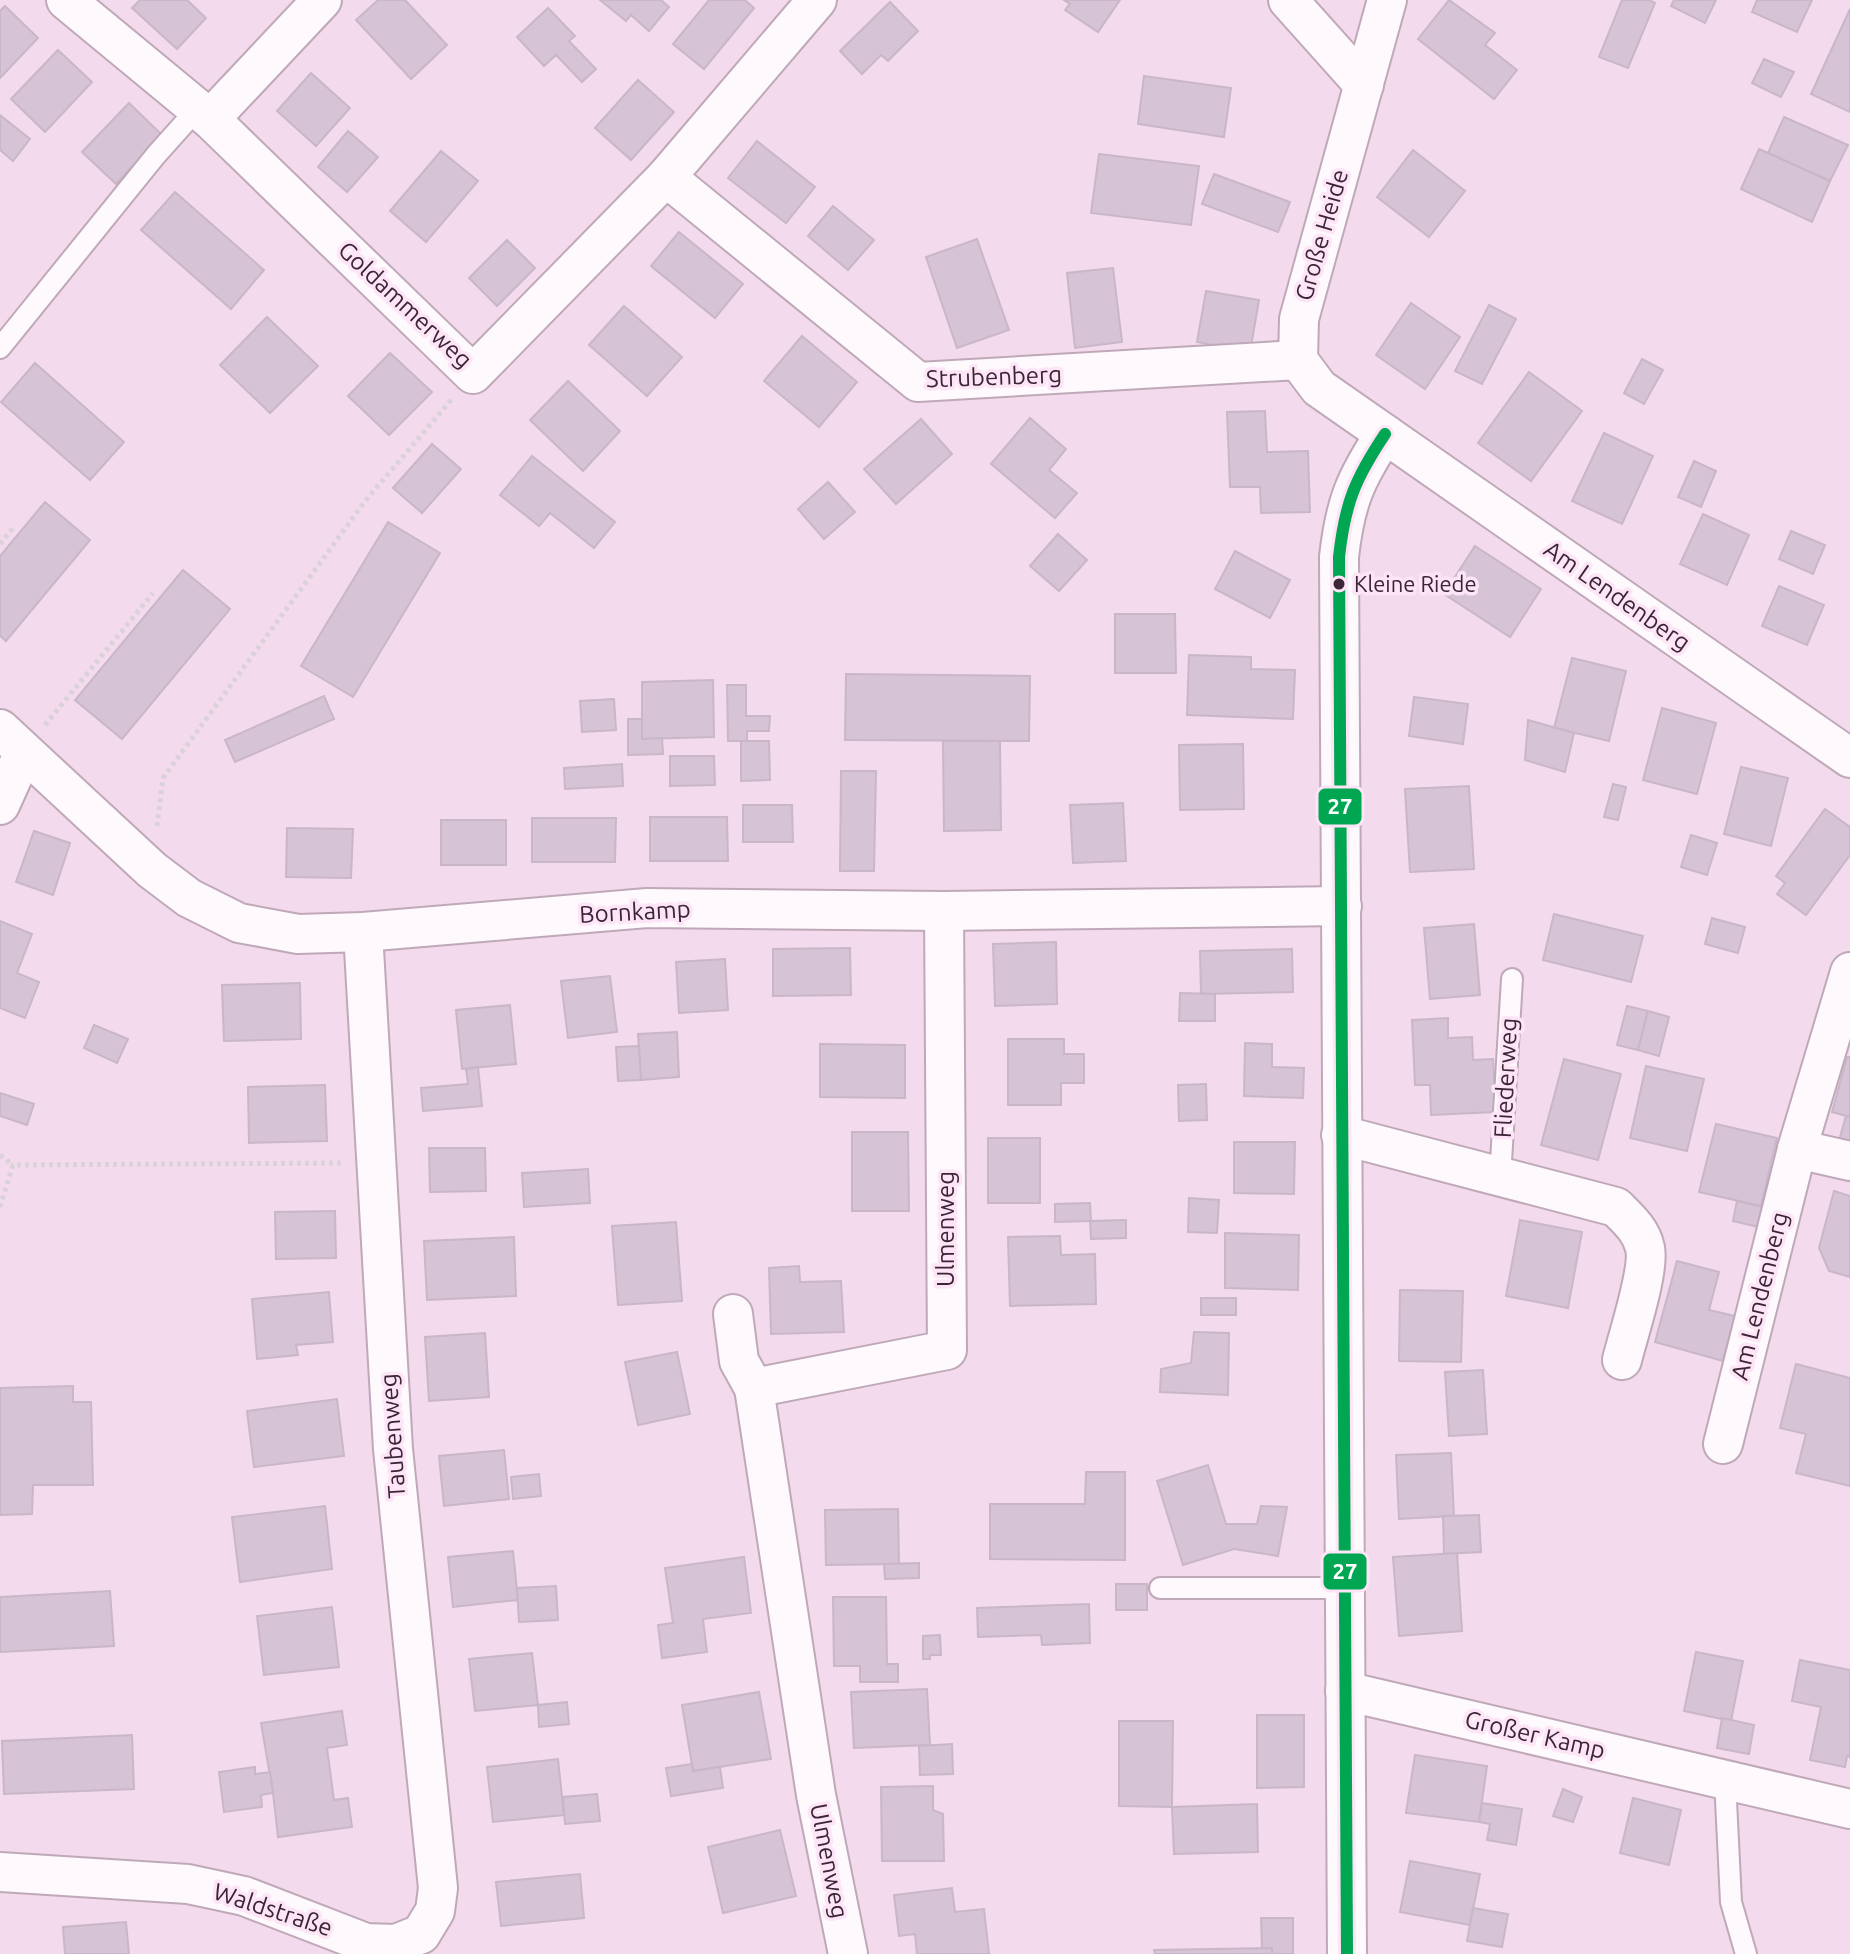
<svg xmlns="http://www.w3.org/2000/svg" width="1850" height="1954" viewBox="0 0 1850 1954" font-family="Ubuntu,sans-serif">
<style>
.building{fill:#d6c3d6;stroke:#c9b6c9;stroke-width:2}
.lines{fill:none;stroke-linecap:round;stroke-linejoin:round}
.service-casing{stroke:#bfa9b9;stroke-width:24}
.minor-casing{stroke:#bfa9b9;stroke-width:42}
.path{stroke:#dad2d8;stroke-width:5;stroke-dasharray:4 4;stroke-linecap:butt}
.service{stroke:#fdf9fc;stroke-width:20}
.minor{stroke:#fdf9fc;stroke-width:38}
.bus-1-casing{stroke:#fde5f7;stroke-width:18}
.bus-1{stroke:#00a651;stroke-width:12}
.bus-dot{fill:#3b2536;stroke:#fde5f7;stroke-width:3}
.labels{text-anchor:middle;stroke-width:7;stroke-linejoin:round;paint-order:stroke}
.bus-label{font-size:22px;fill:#3b2536;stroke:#fde5f7;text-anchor:start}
.street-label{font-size:24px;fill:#3b2536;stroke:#fde5f7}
.line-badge{stroke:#fde5f7;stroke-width:3}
.badge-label{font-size:22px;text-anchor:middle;font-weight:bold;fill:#fff}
</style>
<rect width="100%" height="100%" fill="#f4daed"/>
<g class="building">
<path d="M 140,0 L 187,0 L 206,18 L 177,49 L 132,8 Z"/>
<path d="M 378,0 L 405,0 L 447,45 L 411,79 L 356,20 Z"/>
<path d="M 600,0 L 661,0 L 669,7 L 649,31 L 631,15 L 626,21 Z"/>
<path d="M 709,0 L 745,0 L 754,8 L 704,69 L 673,44 Z"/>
<path d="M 1064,0 L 1120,0 L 1098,32 L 1065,10 L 1070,4 Z"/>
<path d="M 1449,0 L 1495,33 L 1485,45 L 1517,70 L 1494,99 L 1418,39 Z"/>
<path d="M 1622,0 L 1649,0 L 1655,3 L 1628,68 L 1599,57 Z"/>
<path d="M 1674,0 L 1716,0 L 1705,23 L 1671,6 Z"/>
<path d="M 1757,0 L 1812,0 L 1797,32 L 1752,12 Z"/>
<path d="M 890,2 L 918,31 L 888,61 L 881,55 L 862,74 L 840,51 Z"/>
<path d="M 5,6 L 38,38 L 0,78 L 0,11 Z"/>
<path d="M 548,8 L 575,36 L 569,41 L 596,69 L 582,82 L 556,55 L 544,66 L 517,37 Z"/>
<path d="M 1850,9 L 1850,112 L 1811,94 Z"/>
<path d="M 58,50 L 92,82 L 45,132 L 11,99 Z"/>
<path d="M 1764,59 L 1794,72 L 1781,97 L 1752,83 Z"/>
<path d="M 311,73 L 350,108 L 316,146 L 277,111 Z"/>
<path d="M 1144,76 L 1231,88 L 1224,137 L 1138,124 Z"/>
<path d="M 638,80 L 674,112 L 631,160 L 595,128 Z"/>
<path d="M 129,103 L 162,135 L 116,184 L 82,152 Z"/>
<path d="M 0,115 L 30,139 L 13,161 L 0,150 Z"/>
<path d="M 1784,117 L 1848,145 L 1830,181 L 1768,153 Z"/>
<path d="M 348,131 L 378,157 L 347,192 L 318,167 Z"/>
<path d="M 757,141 L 815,187 L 786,223 L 728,178 Z"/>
<path d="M 1759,149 L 1830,181 L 1812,222 L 1741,189 Z"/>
<path d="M 1413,150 L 1465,191 L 1429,237 L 1377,197 Z"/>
<path d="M 441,151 L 478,181 L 426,242 L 390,211 Z"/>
<path d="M 1099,154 L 1199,166 L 1191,225 L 1091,213 Z"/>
<path d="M 1214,174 L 1290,202 L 1278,232 L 1202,204 Z"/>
<path d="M 175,192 L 264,270 L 231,309 L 141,230 Z"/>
<path d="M 833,206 L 874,240 L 848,270 L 808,236 Z"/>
<path d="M 679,232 L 743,284 L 715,318 L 651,266 Z"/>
<path d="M 977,239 L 1009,330 L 957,348 L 926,257 Z"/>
<path d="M 507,240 L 535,268 L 497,306 L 469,278 Z"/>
<path d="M 1113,268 L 1122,342 L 1075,348 L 1067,273 Z"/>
<path d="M 1206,291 L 1259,300 L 1250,352 L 1197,342 Z"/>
<path d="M 1411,303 L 1460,337 L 1425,389 L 1376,355 Z"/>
<path d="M 1489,305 L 1516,319 L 1482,384 L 1455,371 Z"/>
<path d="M 624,306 L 682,357 L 647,396 L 589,345 Z"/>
<path d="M 267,317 L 318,366 L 270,413 L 220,365 Z"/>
<path d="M 802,336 L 857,382 L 819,427 L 764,381 Z"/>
<path d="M 390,353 L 432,392 L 389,435 L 348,396 Z"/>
<path d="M 1642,359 L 1663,370 L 1644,404 L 1624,393 Z"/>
<path d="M 35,363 L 124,442 L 90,480 L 1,402 Z"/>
<path d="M 1529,372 L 1582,411 L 1531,481 L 1478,443 Z"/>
<path d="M 568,381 L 620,431 L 583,471 L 530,420 Z"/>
<path d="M 1265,411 L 1267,452 L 1308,451 L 1310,512 L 1261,513 L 1260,487 L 1230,487 L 1227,412 Z"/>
<path d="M 1030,418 L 1066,449 L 1049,470 L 1077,493 L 1055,518 L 991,464 Z"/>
<path d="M 921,419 L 952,454 L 896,504 L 864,469 Z"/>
<path d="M 1604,433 L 1653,456 L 1622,524 L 1572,501 Z"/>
<path d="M 432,444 L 461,469 L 422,513 L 393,488 Z"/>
<path d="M 532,456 L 615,522 L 594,548 L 550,513 L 539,526 L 500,495 Z"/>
<path d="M 1694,461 L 1716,471 L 1701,507 L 1678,497 Z"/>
<path d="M 828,482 L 855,512 L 824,539 L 798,509 Z"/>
<path d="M 45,502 L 90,540 L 6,641 L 0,636 L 0,556 Z"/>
<path d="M 1703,514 L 1749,535 L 1727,585 L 1680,564 Z"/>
<path d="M 388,522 L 440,553 L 353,697 L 301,666 Z"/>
<path d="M 1791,531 L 1825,545 L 1813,574 L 1779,559 Z"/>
<path d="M 1058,534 L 1087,560 L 1059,591 L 1030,566 Z"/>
<path d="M 1475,546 L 1541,589 L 1510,637 L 1444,594 Z"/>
<path d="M 1235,551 L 1290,580 L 1270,618 L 1215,589 Z"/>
<path d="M 183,570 L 230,609 L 122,739 L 75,700 Z"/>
<path d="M 1779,586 L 1824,605 L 1807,645 L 1762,626 Z"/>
<path d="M 1115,614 L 1175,614 L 1176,673 L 1115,673 Z"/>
<path d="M 1189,655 L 1251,657 L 1251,669 L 1295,670 L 1293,719 L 1187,715 Z"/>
<path d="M 1572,658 L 1626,671 L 1609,741 L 1554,728 Z"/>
<path d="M 846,674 L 1030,676 L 1029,741 L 845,740 Z"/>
<path d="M 713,680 L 714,737 L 642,739 L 642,682 Z"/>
<path d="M 727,685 L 746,685 L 746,716 L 770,716 L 769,731 L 747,731 L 747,741 L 728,741 Z"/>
<path d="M 324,696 L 334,719 L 235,762 L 225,740 Z"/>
<path d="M 1414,697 L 1468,704 L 1463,744 L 1409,736 Z"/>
<path d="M 614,699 L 616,730 L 582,732 L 580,701 Z"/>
<path d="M 1662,708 L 1716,723 L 1697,794 L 1643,780 Z"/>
<path d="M 628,719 L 642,719 L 642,739 L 662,738 L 663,754 L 628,755 Z"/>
<path d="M 1528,720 L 1574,733 L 1565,772 L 1525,760 Z"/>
<path d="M 741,741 L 769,741 L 770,780 L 741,781 Z"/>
<path d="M 943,741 L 1000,741 L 1001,830 L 944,831 Z"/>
<path d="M 1243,744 L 1244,809 L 1180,810 L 1179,745 Z"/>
<path d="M 670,756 L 714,756 L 715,785 L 670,786 Z"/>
<path d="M 622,764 L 623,786 L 565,789 L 564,768 Z"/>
<path d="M 1741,767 L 1788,778 L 1771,846 L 1724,834 Z"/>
<path d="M 841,771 L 876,771 L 874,871 L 840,871 Z"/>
<path d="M 1613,784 L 1626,787 L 1618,820 L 1604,817 Z"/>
<path d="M 1469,786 L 1474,869 L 1410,872 L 1405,789 Z"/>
<path d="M 1123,803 L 1126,861 L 1073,863 L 1070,805 Z"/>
<path d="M 743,805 L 792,805 L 793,842 L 743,842 Z"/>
<path d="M 1825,809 L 1850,827 L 1850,855 L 1806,915 L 1777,894 L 1785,883 L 1776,876 Z"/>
<path d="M 650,817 L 727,817 L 728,861 L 650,861 Z"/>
<path d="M 532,818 L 616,818 L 615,862 L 532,862 Z"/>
<rect x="441" y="820" width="65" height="45"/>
<path d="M 287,828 L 353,829 L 351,878 L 286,877 Z"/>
<path d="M 34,831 L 70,843 L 53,895 L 16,882 Z"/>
<path d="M 1691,835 L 1717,843 L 1707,875 L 1681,867 Z"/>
<path d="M 1554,914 L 1643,936 L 1631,982 L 1543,960 Z"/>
<path d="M 1712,918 L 1745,927 L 1738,953 L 1705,944 Z"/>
<path d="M 0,921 L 32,934 L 17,973 L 39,982 L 25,1018 L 0,1008 Z"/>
<path d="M 1474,924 L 1480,995 L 1430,999 L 1424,928 Z"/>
<path d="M 1056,942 L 1057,1004 L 995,1006 L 993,944 Z"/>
<path d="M 850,948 L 851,995 L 773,996 L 773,949 Z"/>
<path d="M 1292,949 L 1293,992 L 1201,994 L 1200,951 Z"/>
<path d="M 725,959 L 728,1010 L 679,1013 L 676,962 Z"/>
<path d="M 610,976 L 617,1032 L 568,1038 L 561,981 Z"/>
<path d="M 300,983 L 301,1039 L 224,1041 L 222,985 Z"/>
<path d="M 1180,993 L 1215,994 L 1215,1021 L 1179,1021 Z"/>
<path d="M 510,1005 L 516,1064 L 462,1069 L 456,1010 Z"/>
<path d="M 1627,1006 L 1648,1011 L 1638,1050 L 1617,1045 Z"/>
<path d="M 1648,1011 L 1669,1017 L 1659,1056 L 1638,1050 Z"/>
<path d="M 1448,1018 L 1448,1038 L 1472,1037 L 1473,1060 L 1493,1059 L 1496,1112 L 1431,1115 L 1430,1085 L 1415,1085 L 1412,1020 Z"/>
<path d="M 94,1025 L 128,1039 L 117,1063 L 84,1048 Z"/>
<path d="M 677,1032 L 679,1077 L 641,1080 L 638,1034 Z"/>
<path d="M 1008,1039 L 1064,1039 L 1064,1054 L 1084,1054 L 1084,1083 L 1061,1083 L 1061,1105 L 1008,1105 Z"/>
<path d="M 1245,1043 L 1272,1044 L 1272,1067 L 1304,1068 L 1303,1098 L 1244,1096 Z"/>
<path d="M 820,1044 L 905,1045 L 905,1098 L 820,1097 Z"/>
<path d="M 639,1046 L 641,1080 L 618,1081 L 616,1047 Z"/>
<path d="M 1847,1057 L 1850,1057 L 1850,1117 L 1832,1112 Z"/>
<path d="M 1564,1059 L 1621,1074 L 1598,1160 L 1541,1145 Z"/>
<path d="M 1646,1066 L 1704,1079 L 1687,1151 L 1630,1138 Z"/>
<path d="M 478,1067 L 482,1106 L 423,1111 L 421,1088 L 468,1084 L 466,1069 Z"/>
<path d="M 1206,1084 L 1207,1120 L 1179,1121 L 1178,1085 Z"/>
<path d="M 325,1085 L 327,1141 L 249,1143 L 248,1087 Z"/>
<path d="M 0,1093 L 34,1104 L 27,1125 L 0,1116 Z"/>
<path d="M 1846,1116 L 1850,1117 L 1850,1148 L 1838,1144 Z"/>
<path d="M 1716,1124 L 1777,1138 L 1761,1206 L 1699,1192 Z"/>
<path d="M 852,1132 L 908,1132 L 909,1211 L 852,1211 Z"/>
<rect x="988" y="1138" width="52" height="65"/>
<path d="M 1234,1142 L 1295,1142 L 1294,1194 L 1234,1193 Z"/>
<path d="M 429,1148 L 485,1148 L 486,1191 L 430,1192 Z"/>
<path d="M 588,1169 L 590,1203 L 524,1207 L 522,1173 Z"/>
<path d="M 1834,1191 L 1850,1196 L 1850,1277 L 1829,1271 L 1819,1248 Z"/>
<path d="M 1189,1198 L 1219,1200 L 1217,1233 L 1188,1232 Z"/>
<path d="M 1737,1201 L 1772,1209 L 1767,1229 L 1733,1221 Z"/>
<path d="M 1090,1203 L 1091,1221 L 1055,1222 L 1055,1204 Z"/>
<path d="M 335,1211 L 336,1258 L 276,1259 L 275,1212 Z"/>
<path d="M 1126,1220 L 1126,1238 L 1091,1239 L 1090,1221 Z"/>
<path d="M 1520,1220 L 1582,1232 L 1568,1308 L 1506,1296 Z"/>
<path d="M 676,1222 L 682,1301 L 618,1305 L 612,1226 Z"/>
<path d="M 1225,1233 L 1299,1235 L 1298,1290 L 1225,1288 Z"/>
<path d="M 1060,1236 L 1061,1255 L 1095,1254 L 1096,1304 L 1010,1306 L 1008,1237 Z"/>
<path d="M 514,1237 L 516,1296 L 427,1300 L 424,1241 Z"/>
<path d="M 1677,1261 L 1719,1272 L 1709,1310 L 1735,1316 L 1723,1361 L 1655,1342 Z"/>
<path d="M 799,1266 L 800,1282 L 841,1281 L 844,1332 L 771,1334 L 769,1268 Z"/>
<path d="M 1400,1290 L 1463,1291 L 1461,1362 L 1399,1361 Z"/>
<path d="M 329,1292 L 333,1342 L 296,1345 L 298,1355 L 257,1359 L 252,1299 Z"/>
<rect x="1201" y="1298" width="35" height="17"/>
<path d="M 1194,1332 L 1229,1333 L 1228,1395 L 1160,1392 L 1161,1369 L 1191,1363 Z"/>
<path d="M 485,1333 L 489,1397 L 429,1401 L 425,1337 Z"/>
<path d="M 677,1352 L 690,1414 L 638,1425 L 625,1362 Z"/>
<path d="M 1796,1364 L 1850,1378 L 1850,1486 L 1796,1473 L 1806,1434 L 1780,1428 Z"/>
<path d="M 1483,1370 L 1487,1434 L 1449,1436 L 1445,1372 Z"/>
<path d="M 73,1386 L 73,1402 L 91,1402 L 93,1485 L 33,1485 L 32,1514 L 0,1515 L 0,1388 Z"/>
<path d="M 337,1399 L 344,1456 L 254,1467 L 247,1411 Z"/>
<path d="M 504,1450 L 509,1499 L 444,1506 L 439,1456 Z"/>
<path d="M 1451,1453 L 1454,1516 L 1399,1519 L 1396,1455 Z"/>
<path d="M 1208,1465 L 1226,1524 L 1257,1524 L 1261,1506 L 1287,1507 L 1278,1556 L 1234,1549 L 1183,1565 L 1157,1481 Z"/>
<path d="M 1086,1472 L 1125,1472 L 1125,1560 L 990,1559 L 990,1504 L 1085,1504 Z"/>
<path d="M 539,1474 L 541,1496 L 513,1499 L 511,1477 Z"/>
<path d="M 325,1506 L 332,1569 L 240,1582 L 232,1517 Z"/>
<path d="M 898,1509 L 899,1564 L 826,1565 L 825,1510 Z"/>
<path d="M 1479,1515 L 1481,1552 L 1444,1554 L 1443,1516 Z"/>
<path d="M 513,1551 L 518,1600 L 453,1607 L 448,1557 Z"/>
<path d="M 1457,1553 L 1462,1631 L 1399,1636 L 1393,1557 Z"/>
<path d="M 744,1557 L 751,1613 L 703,1619 L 707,1652 L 662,1658 L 658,1625 L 673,1623 L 665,1568 Z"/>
<path d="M 919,1563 L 919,1578 L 885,1579 L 884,1564 Z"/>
<rect x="1116" y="1584" width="31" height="26"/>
<path d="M 556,1586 L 558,1620 L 519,1622 L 517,1588 Z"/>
<path d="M 110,1591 L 114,1646 L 0,1652 L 0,1597 Z"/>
<path d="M 833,1597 L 886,1597 L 887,1664 L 898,1664 L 898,1682 L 860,1682 L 860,1666 L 834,1666 Z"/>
<path d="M 1089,1604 L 1090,1643 L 1042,1645 L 1041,1635 L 978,1637 L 977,1608 Z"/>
<path d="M 332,1607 L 339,1667 L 264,1675 L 257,1616 Z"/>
<path d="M 940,1635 L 941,1655 L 930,1655 L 930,1659 L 923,1659 L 923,1636 Z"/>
<path d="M 1696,1652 L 1743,1661 L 1731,1721 L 1684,1711 Z"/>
<path d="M 532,1653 L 538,1705 L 475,1711 L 469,1659 Z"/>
<path d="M 1800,1660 L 1850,1670 L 1850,1757 L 1847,1756 L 1845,1767 L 1810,1760 L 1821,1707 L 1792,1701 Z"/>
<path d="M 927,1689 L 930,1745 L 854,1748 L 851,1692 Z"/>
<path d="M 759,1692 L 771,1759 L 693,1771 L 682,1705 Z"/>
<path d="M 567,1702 L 569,1724 L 539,1727 L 538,1705 Z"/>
<path d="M 342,1711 L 347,1745 L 327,1748 L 334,1800 L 348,1798 L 352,1827 L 278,1837 L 273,1793 L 261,1723 Z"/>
<path d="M 1257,1715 L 1304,1715 L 1304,1787 L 1257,1788 Z"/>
<path d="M 1722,1718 L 1754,1725 L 1749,1754 L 1717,1748 Z"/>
<path d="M 1119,1721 L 1173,1721 L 1172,1807 L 1119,1806 Z"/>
<path d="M 132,1735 L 134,1789 L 4,1794 L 2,1741 Z"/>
<path d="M 952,1744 L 953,1774 L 920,1775 L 919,1746 Z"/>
<path d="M 1415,1755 L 1487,1766 L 1479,1822 L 1406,1813 Z"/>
<path d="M 558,1759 L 564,1815 L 493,1822 L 487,1767 Z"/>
<path d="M 692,1764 L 693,1771 L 720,1767 L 723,1788 L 671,1796 L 666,1768 Z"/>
<path d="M 255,1767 L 255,1774 L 270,1772 L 273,1793 L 261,1795 L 262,1807 L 224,1812 L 219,1772 Z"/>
<path d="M 933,1786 L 933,1810 L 943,1814 L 944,1861 L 882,1861 L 881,1787 Z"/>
<path d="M 1563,1789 L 1582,1797 L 1573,1822 L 1553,1816 Z"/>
<path d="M 597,1794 L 600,1821 L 565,1824 L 563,1797 Z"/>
<path d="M 1633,1798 L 1681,1810 L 1669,1865 L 1620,1853 Z"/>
<path d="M 1482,1803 L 1522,1809 L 1516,1845 L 1487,1840 L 1490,1824 L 1479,1822 Z"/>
<path d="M 1257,1804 L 1258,1852 L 1174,1854 L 1172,1807 Z"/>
<path d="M 780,1830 L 796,1896 L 723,1913 L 708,1847 Z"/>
<path d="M 1410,1861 L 1480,1874 L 1470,1925 L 1400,1912 Z"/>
<path d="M 580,1874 L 584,1918 L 501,1926 L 496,1882 Z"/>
<path d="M 952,1888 L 955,1912 L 984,1909 L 989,1954 L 917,1954 L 915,1934 L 899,1936 L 894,1895 Z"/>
<path d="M 1473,1908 L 1508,1914 L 1502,1947 L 1467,1941 Z"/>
<path d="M 1261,1918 L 1293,1918 L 1293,1954 L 1272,1954 L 1272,1948 L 1262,1948 Z"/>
<path d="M 126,1922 L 129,1954 L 65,1954 L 63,1927 Z"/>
<path d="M 1272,1948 L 1272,1954 L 1155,1954 L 1154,1950 Z"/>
</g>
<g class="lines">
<g class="service-casing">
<g id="service">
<path d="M 0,348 L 156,155 L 198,108"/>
<path d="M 1500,1178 L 1512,979"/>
<path d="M 1160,1588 L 1346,1588"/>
<path d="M 1725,1780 L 1731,1902 L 1746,1954"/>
</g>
</g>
<g class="minor-casing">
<g id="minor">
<path d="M 66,0 L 210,119 L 473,374 L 666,177 L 817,0"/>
<path d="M 1288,0 L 1364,85"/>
<path d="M 1387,0 L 1299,319 L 1298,360 L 1319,388 L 1850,758"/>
<path d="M 210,119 L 322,0"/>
<path d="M 666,177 L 918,382 L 1298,360"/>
<path d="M 0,729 L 152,870 L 189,898 L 239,923 L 298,934 L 363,932 L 647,908 L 944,911 L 1342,906"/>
<path d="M 0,805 L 24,752"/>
<path d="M 363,932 L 393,1449 L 438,1888 L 435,1911 L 421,1934"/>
<path d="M 1850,972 L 1797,1149 L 1850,1161"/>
<path d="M 1341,1135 L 1616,1207 C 1628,1219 1641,1230 1645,1248 C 1650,1270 1628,1335 1622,1360"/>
<path d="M 733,1314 L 739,1361 L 754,1388"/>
<path d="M 1723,1444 L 1797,1149"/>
<path d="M 1345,1691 L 1850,1809"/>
<path d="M 0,1872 L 188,1884 L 244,1896 L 366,1943 L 396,1944 L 421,1934"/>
<path d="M 848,1954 L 816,1795 L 754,1388 L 947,1350 L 944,911"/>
<path d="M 1347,1954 L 1339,557 C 1345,503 1355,479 1385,434"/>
</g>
</g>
<g class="path">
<path d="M 0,544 L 13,528"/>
<path d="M 45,725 L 153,593"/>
<path d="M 157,826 L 163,778 L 366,500 L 452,399"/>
<path d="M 0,1155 L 13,1165"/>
<path d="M 0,1207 L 13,1165 L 344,1163"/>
</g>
<use href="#service" class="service"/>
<use href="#minor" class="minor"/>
<g class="bus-1-casing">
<path id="bus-1" d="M 1347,1954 L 1339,557 C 1345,503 1355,479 1385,434"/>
</g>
<use href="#bus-1" class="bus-1"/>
</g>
<circle class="bus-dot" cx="1339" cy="584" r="7"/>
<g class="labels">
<g class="bus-label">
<text x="1354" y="592">Kleine Riede</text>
</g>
<g class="street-label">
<text transform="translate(1322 235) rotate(-74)" y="8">Große Heide</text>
<text transform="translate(405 305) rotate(43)" y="8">Goldammerweg</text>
<text transform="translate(994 377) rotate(-2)" y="8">Strubenberg</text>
<text transform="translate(1617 596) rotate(35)" y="8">Am Lendenberg</text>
<text transform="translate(635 912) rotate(-3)" y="8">Bornkamp</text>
<text transform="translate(1506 1078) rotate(-87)" y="8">Fliederweg</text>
<text transform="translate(946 1229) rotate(-90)" y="8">Ulmenweg</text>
<text transform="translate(1760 1296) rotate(-76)" y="8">Am Lendenberg</text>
<text transform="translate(393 1436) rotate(-94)" y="8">Taubenweg</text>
<text transform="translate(1535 1735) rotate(13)" y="8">Großer Kamp</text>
<text transform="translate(829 1861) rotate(79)" y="8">Ulmenweg</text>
<text transform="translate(273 1910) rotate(18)" y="8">Waldstraße</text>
</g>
</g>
<g class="line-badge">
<rect x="1317" y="787" width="46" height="39" rx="8" fill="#00a651"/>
<rect x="1322" y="1552" width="46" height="39" rx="8" fill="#00a651"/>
</g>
<g class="badge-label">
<text x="1340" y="814">27</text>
<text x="1345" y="1579">27</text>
</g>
</svg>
